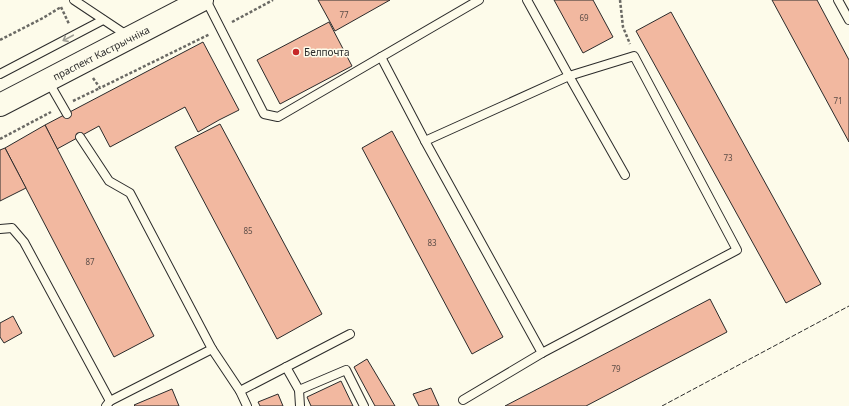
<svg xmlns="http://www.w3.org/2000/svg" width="849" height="406" viewBox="0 0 849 406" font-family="'Noto Sans',sans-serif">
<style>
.building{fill:#f2b8a0;stroke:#2b2b2b}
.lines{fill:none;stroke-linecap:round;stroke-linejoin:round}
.service-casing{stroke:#2b2b2b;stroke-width:10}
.secondary-casing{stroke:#2b2b2b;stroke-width:24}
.path{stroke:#6a6964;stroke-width:2.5;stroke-dasharray:3 2;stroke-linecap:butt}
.service{stroke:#fdfbea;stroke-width:8}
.secondary{stroke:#fdfbea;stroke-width:22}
.fence{stroke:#2b2b2b;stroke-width:1;stroke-dasharray:5 2;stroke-linecap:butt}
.oneway{stroke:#9e9d94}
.poi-dot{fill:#c62828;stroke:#fdfbea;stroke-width:1.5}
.labels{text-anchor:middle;stroke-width:3;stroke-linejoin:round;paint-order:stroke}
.number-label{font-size:8px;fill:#5d4e48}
.poi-label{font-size:10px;fill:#2b2b2b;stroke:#fdfbea;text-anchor:start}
.street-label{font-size:10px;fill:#2b2b2b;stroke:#fdfbea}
</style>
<rect width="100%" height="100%" fill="#fdfbea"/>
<g class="building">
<path d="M 318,0 L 390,0 L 335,31 Z"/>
<path d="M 554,0 L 593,0 L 613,37 L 583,53 Z"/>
<path d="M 772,0 L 817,0 L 849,60 L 849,142 Z"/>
<path d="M 671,12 L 821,284 L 786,303 L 636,31 Z"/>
<path d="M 329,22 L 352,66 L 280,104 L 257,60 Z"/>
<path d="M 203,42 L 239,110 L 219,120 L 198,132 L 185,107 L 110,147 L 99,126 L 57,149 L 45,125 Z"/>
<path d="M 220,124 L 322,314 L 277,339 L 175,147 Z"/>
<path d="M 45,125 L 154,336 L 114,357 L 5,148 Z"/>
<path d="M 392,131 L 503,337 L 472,354 L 362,148 Z"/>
<path d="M 5,148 L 26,188 L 0,201 L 0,150 Z"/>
<path d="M 710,299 L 727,332 L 586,406 L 505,406 Z"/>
<path d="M 13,316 L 22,333 L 4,343 L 0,337 L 0,323 Z"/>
<path d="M 367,359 L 395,406 L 375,406 L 354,367 Z"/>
<path d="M 341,381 L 353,406 L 311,406 L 307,397 Z"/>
<path d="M 431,388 L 439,406 L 419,406 L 413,394 Z"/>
<path d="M 172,389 L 179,406 L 135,406 L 134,405 Z"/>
<path d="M 278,394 L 283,406 L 260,406 L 258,402 Z"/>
</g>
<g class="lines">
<g class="service-casing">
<g id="service">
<path d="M 74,0 L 128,36"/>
<path d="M 206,0 L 264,114 L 278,117 L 479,0"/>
<path d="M 838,0 L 849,20"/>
<path d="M 381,57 L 425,141"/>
<path d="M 0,74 L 103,20"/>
<path d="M 48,81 L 67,114"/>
<path d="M 80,137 L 109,181 L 130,193 L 212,349 L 240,391 L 247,406"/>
<path d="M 0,229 L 12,228 L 24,242 L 110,401"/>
<path d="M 542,353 L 425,141 L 569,76 L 625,175"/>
<path d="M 286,367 L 299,390 L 300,406"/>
<path d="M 299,390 L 346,370 L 364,406"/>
<path d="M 240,391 L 350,334"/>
<path d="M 463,400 L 542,353 L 737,250 L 634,56 L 569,76 L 527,0"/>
<path d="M 106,406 L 110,401 L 212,349"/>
</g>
</g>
<g class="secondary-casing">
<path id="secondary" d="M 0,105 L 202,0"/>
</g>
<g class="path">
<path d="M 620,0 L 623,27 L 630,44"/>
<path d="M 61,7 L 69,24"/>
<path d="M 232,22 L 273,0"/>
<path d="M 0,40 L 43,18 L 61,7"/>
<path d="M 93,78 L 100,88 L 210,34"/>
<path d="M 73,101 L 100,88"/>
<path d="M 0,139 L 51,112"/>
</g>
<use href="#service" class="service"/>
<use href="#secondary" class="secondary"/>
<path class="fence" d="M 662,406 L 849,306"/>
</g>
<defs><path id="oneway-shaft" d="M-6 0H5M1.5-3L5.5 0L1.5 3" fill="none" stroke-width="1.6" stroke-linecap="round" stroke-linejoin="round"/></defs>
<use class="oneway" href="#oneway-shaft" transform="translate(68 38) rotate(152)"/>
<circle class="poi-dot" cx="296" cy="52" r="4"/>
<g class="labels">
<g class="number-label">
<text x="344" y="18">77</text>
<text x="584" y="21">69</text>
<text x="838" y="104">71</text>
<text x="728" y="161">73</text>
<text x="248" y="234">85</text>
<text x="432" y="246">83</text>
<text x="90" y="265">87</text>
<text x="616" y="372">79</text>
</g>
<g class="poi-label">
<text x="304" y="56">Белпочта</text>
</g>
<g class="street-label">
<text transform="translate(101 53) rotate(-27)" y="4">праспект Кастрычніка</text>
</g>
</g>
</svg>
